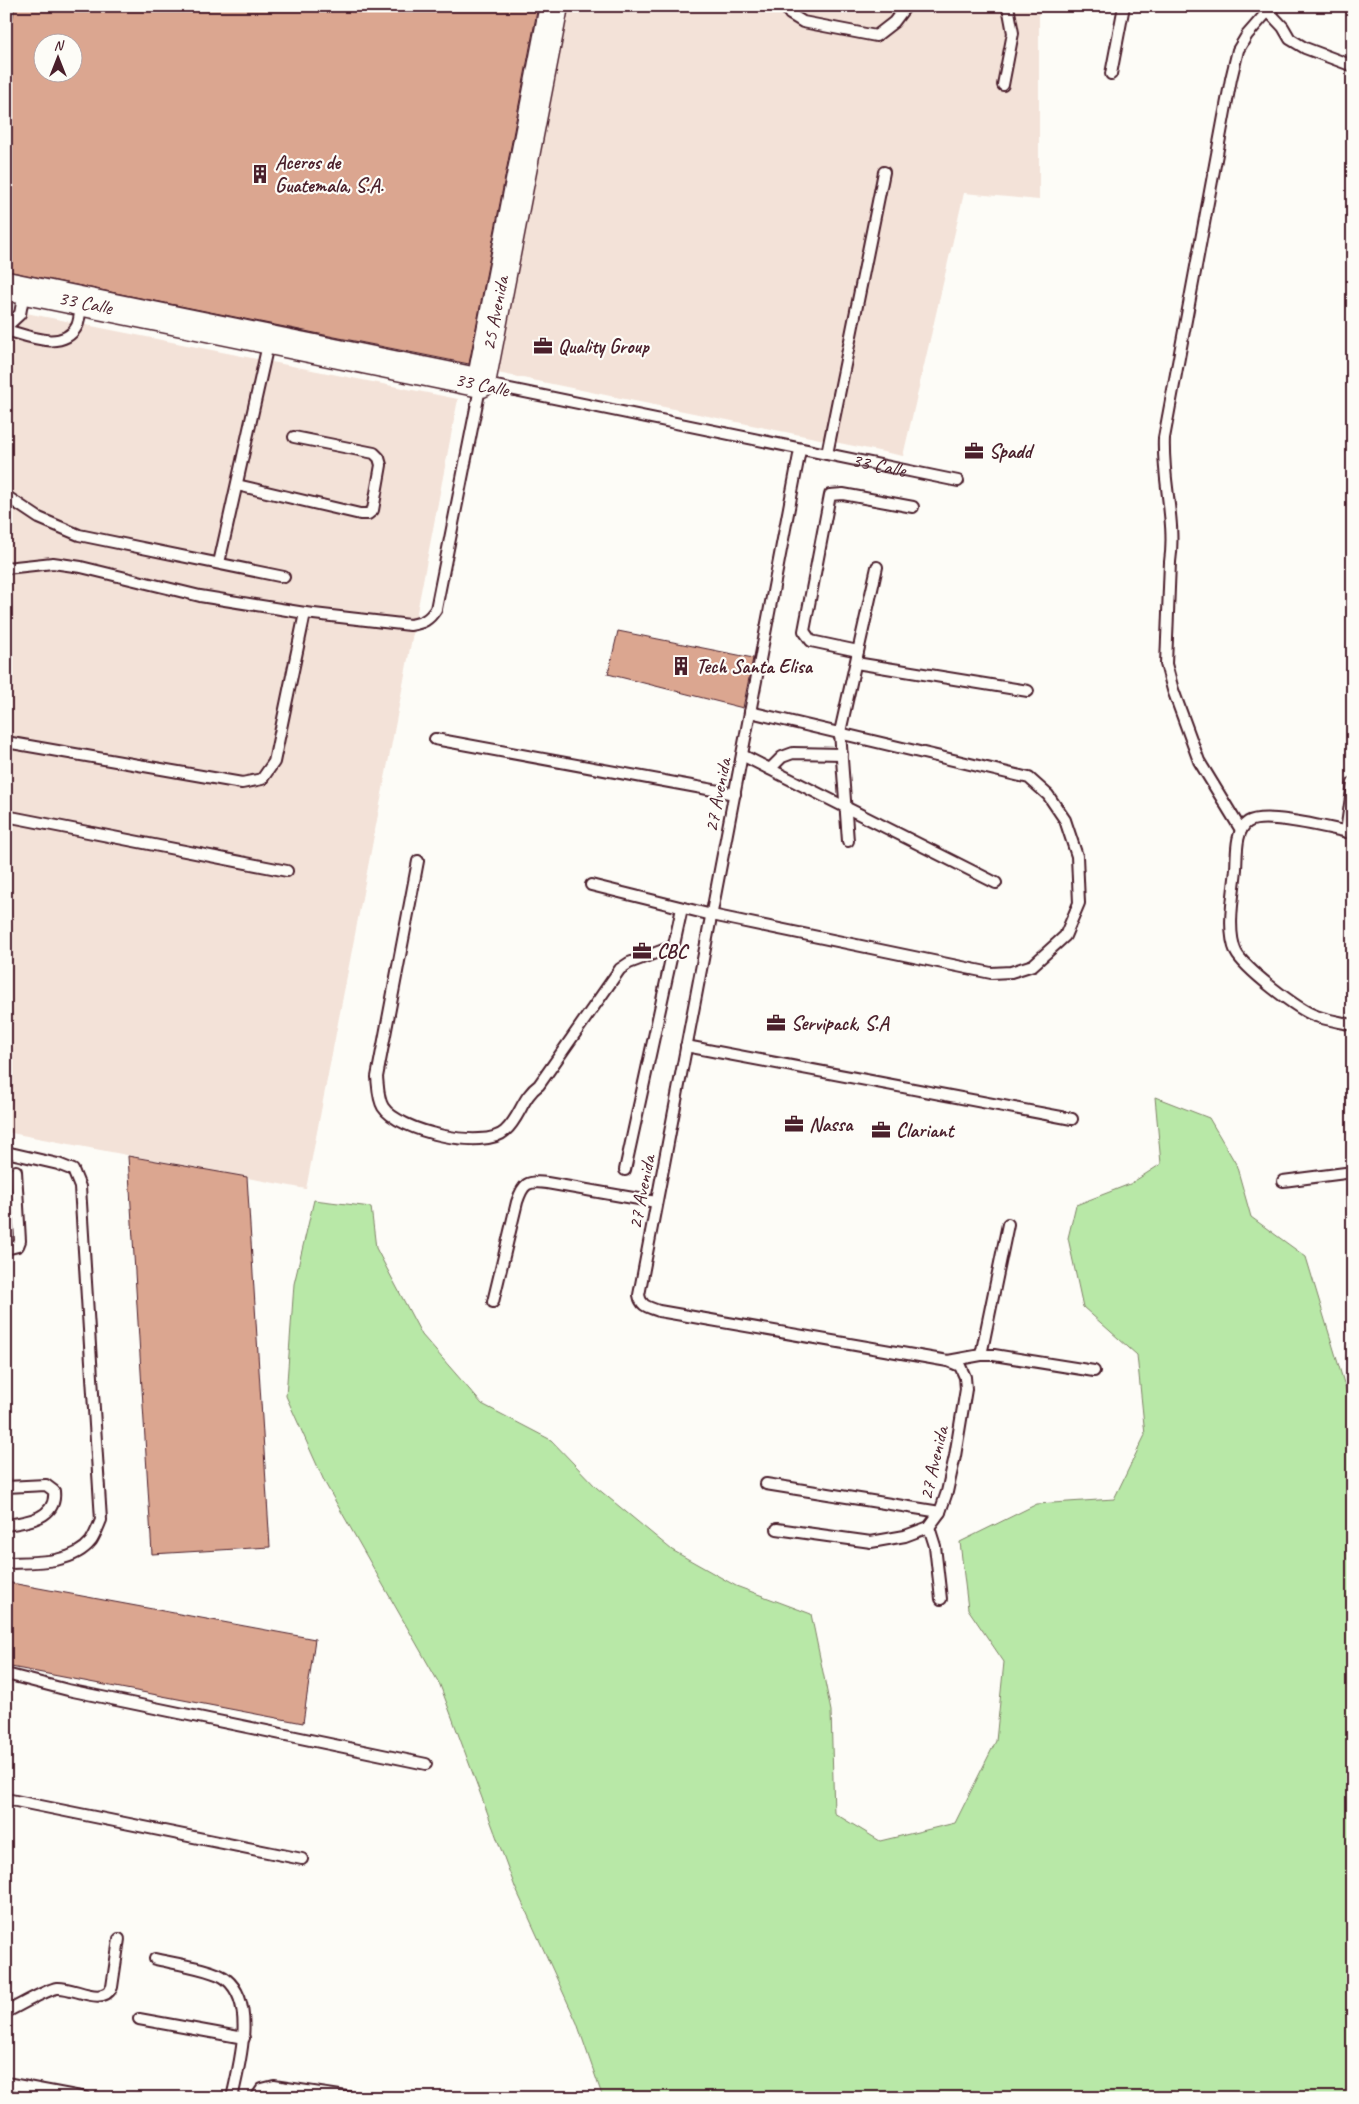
<svg xmlns="http://www.w3.org/2000/svg" width="1359" height="2104" viewBox="0 0 1359 2104" font-family="Caveat,sans-serif">
<style>
.built{fill:#f3e2d8}
.green{fill:#b8e8a7;stroke:#818469}
.building{fill:#dba690;stroke:#4a1f2b;fill-rule:evenodd}
.lines{fill:none;stroke-linecap:round;stroke-linejoin:round}
.lane-casing{stroke:#4a1f2b;stroke-width:14}
.secondary-casing{stroke:#4a1f2b;stroke-width:31}
.lane{stroke:#fdfcf7;stroke-width:10}
.secondary{stroke:#fdfcf7;stroke-width:28}
.labels{text-anchor:middle;stroke-width:4.5;stroke-linejoin:round;paint-order:stroke}
.poi-label{font-size:20px;font-weight:bold;fill:#4a1f2b;stroke:#fdfcf7;text-anchor:start}
.street-label{font-size:20px;fill:#4a1f2b;stroke:#fdfcf7}
</style>
<rect width="100%" height="100%" fill="#fdfcf7"/>
<filter id="ink" filterUnits="userSpaceOnUse"><feTurbulence type="fractalNoise" baseFrequency=".02" numOctaves="2"/><feDisplacementMap in="SourceGraphic" scale="10" xChannelSelector="R" yChannelSelector="G"/><feConvolveMatrix kernelMatrix="1 2 1 2 8 2 1 2 1" color-interpolation-filters="sRGB"/></filter>
<g filter="url(#ink)">
<g class="built">
<path d="M 557,6 L 1039,6 L 1039,200 L 964,193 L 903,456 L 488,371 Z"/>
<path d="M 6,309 L 458,399 L 306,1189 L 6,1132 Z"/>
</g>
<path class="green" d="M 1155,1097 L 1209,1118 L 1236,1164 L 1251,1217 L 1306,1257 L 1353,1413 L 1353,2098 L 603,2098 L 577,2023 L 515,1887 L 440,1685 L 325,1483 L 286,1396 L 294,1284 L 314,1200 L 371,1207 L 376,1248 L 422,1335 L 482,1404 L 551,1440 L 597,1488 L 672,1550 L 736,1586 L 811,1614 L 831,1711 L 834,1813 L 880,1841 L 955,1823 L 996,1741 L 1004,1662 L 968,1609 L 960,1542 L 1037,1504 L 1114,1499 L 1145,1435 L 1137,1355 L 1083,1307 L 1068,1238 L 1076,1205 L 1130,1184 L 1161,1164 Z"/>
<g class="building">
<path d="M 15,6 L 538,6 L 469,364 L 6,271 L 6,51 ZM 42,42 L 72,42 L 72,72 L 42,72 Z"/>
<path d="M 618,631 L 753,658 L 743,708 L 608,674 Z"/>
<path d="M 128,1156 L 247,1177 L 270,1547 L 152,1554 Z"/>
<path d="M 6,1582 L 315,1639 L 303,1723 L 6,1666 Z"/>
</g>
<g class="lines">
<g class="lane-casing">
<g id="lane">
<path d="M 785,6 L 790,14 L 803,22 L 876,36 L 894,22 L 906,6"/>
<path d="M 1269,6 L 1268,11 L 1283,27 L 1290,39 L 1305,48 L 1353,66"/>
<path d="M 1111,74 L 1124,6"/>
<path d="M 1003,85 L 1013,33 L 1008,6"/>
<path d="M 6,327 L 20,314 L 24,292"/>
<path d="M 6,330 C 28,336 63,352 77,326 C 80,320 80,310 81,303"/>
<path d="M 827,454 L 884,172"/>
<path d="M 237,485 L 360,514 L 368,514 L 373,510 L 381,465 L 379,458 L 374,453 L 294,437"/>
<path d="M 6,496 L 39,518 L 79,535 L 284,577"/>
<path d="M 219,563 L 269,340"/>
<path d="M 6,568 L 53,563 L 81,567 L 200,596 L 305,613 L 274,762 L 262,779 L 242,783 L 6,742"/>
<path id="s1" d="M 305,613 L 410,625 C 423,623 429,620 436,609 L 481,383 L 958,481"/>
<path d="M 858,651 L 811,641 L 804,631 L 830,495 L 843,494 L 913,507"/>
<path d="M 856,663 L 1028,691"/>
<path d="M 435,739 L 735,794"/>
<path d="M 742,755 L 996,883"/>
<path d="M 770,769 L 782,757 L 793,753 L 842,754"/>
<path d="M 6,816 L 287,871"/>
<path d="M 1241,830 L 1199,761 L 1173,690 L 1166,664 L 1170,562 C 1176,521 1162,480 1164,438 L 1231,79 L 1238,50 L 1247,35 L 1268,11"/>
<path d="M 1346,832 L 1353,783"/>
<path d="M 1353,833 C 1332,829 1265,811 1248,822 C 1235,830 1237,856 1236,869 C 1234,893 1226,930 1236,952 C 1244,968 1298,1010 1316,1016 C 1327,1020 1341,1022 1353,1025"/>
<path d="M 848,841 L 840,732 L 877,567"/>
<path d="M 418,861 L 377,1077 C 378,1086 378,1099 383,1107 C 398,1131 484,1151 505,1131 C 520,1118 522,1097 539,1085 L 620,969 L 629,963 L 674,946"/>
<path d="M 591,885 L 712,915 L 991,973 L 1011,972 L 1033,965 L 1065,936 L 1079,903 L 1077,856 L 1065,820 L 1048,795 L 1029,778 L 750,712"/>
<path d="M 686,1046 L 1072,1119"/>
<path d="M 6,1152 L 58,1164 L 73,1170 L 80,1187 L 101,1520 C 98,1527 95,1535 91,1541 C 72,1565 33,1562 6,1563"/>
<path d="M 625,1170 L 682,908"/>
<path d="M 1283,1181 L 1353,1172"/>
<path d="M 6,1249 L 18,1246 L 20,1241 L 16,1171"/>
<path d="M 493,1302 L 517,1202 C 523,1184 527,1180 547,1183 L 656,1202"/>
<path d="M 981,1355 L 1008,1224"/>
<path d="M 948,1361 L 981,1355 L 994,1355 L 1094,1371"/>
<path d="M 766,1484 L 940,1512"/>
<path d="M 6,1487 L 46,1485 L 54,1491 C 57,1518 28,1522 6,1525"/>
<path d="M 929,1527 L 935,1546 L 941,1599"/>
<path d="M 777,1529 L 871,1542 L 905,1536 L 929,1527 L 940,1512 L 947,1492 L 955,1456 L 966,1389 L 965,1377 L 960,1366 L 948,1361 L 659,1311 C 649,1307 641,1307 639,1295 L 800,450"/>
<path d="M 6,1674 L 68,1690 L 426,1764"/>
<path d="M 6,1799 L 302,1859"/>
<path d="M 155,1959 C 172,1963 214,1969 226,1979 C 257,2004 239,2065 232,2098"/>
<path d="M 6,2012 C 19,2006 45,1990 57,1988 C 73,1986 102,2007 112,1987 L 119,1939"/>
<path d="M 139,2019 L 244,2038"/>
<path d="M 6,2083 L 86,2098"/>
<path d="M 256,2098 L 262,2089 L 274,2086 L 353,2098"/>
</g>
</g>
<g class="secondary-casing">
<g id="secondary">
<path id="s2" d="M 6,286 L 481,383 L 554,6"/>
</g>
</g>
<use href="#lane" class="lane"/>
<use href="#secondary" class="secondary"/>
</g>
</g>
<defs>
<g id="building-bare" transform="scale(1.5)"><path d="M-4-6H4V6H1V3H-1V6H-4ZM-2.5-4.3h1.7v1.8h-1.7ZM.8-4.3h1.7v1.8H.8ZM-2.5-1h1.7V.8h-1.7ZM.8-1h1.7V.8H.8Z" fill="#4a1f2b" stroke="#fdfcf7" stroke-width="2.5" paint-order="stroke"/></g>
<g id="office-bare" transform="scale(1.5)"><path d="M-6-3h4V-5.5h4V-3h4V5H-6ZM-1-4.5V-3h2v-1.5ZM-6 0V1H6V0Z" fill="#4a1f2b" stroke="#fdfcf7" stroke-width="2.5" paint-order="stroke"/></g>
</defs>
<g fill-rule="evenodd">
<use href="#building-bare" x="260" y="174"/>
<use href="#office-bare" x="543" y="346"/>
<use href="#office-bare" x="974" y="451"/>
<use href="#building-bare" x="681" y="666"/>
<use href="#office-bare" x="642" y="951"/>
<use href="#office-bare" x="776" y="1023"/>
<use href="#office-bare" x="794" y="1124"/>
<use href="#office-bare" x="881" y="1130"/>
</g>
<g class="labels">
<g class="poi-label">
<text x="275" y="169">Aceros de<tspan x="275" dy="23">Guatemala, S.A.</tspan></text>
<text x="558" y="353">Quality Group</text>
<text x="989" y="458">Spadd</text>
<text x="696" y="673">Tech Santa Elisa</text>
<text x="657" y="958">CBC</text>
<text x="791" y="1030">Servipack, S.A</text>
<text x="809" y="1131">Nassa</text>
<text x="896" y="1137">Clariant</text>
</g>
<g class="street-label">
<text dy="7" stroke="none"><textPath href="#s2" startOffset="81">33 Calle</textPath></text>
<text dy="7" stroke="none"><textPath href="#s2" startOffset="556">25 Avenida</textPath></text>
<text transform="translate(482 384) rotate(12)" y="7">33 Calle</text>
<text dy="7" stroke="none"><textPath href="#s1" startOffset="774">33 Calle</textPath></text>
<text transform="translate(717 795) rotate(-79)" y="7">27 Avenida</text>
<text transform="translate(641 1192) rotate(-79)" y="7">27 Avenida</text>
<text transform="translate(933 1463) rotate(-77)" y="7">27 Avenida</text>
</g>
</g>
<rect width="1359" height="2104" fill="none" stroke="#fdfcf7" stroke-width="25"/>
<rect x="12" y="12" width="1334" height="2079" fill="none" stroke="#4a1f2b" stroke-width="2" filter="url(#ink)"/>
<g transform="translate(58 58)"><circle r="24" fill="#fdfcf7" stroke="#b5a4a5"/>
<path d="M0-4L9 19L0 12L-9 19Z" fill="#4a1f2b"/>
<text y="-8" font-size="14" font-weight="bold" text-anchor="middle" fill="#4a1f2b">N</text>
</g>
</svg>
